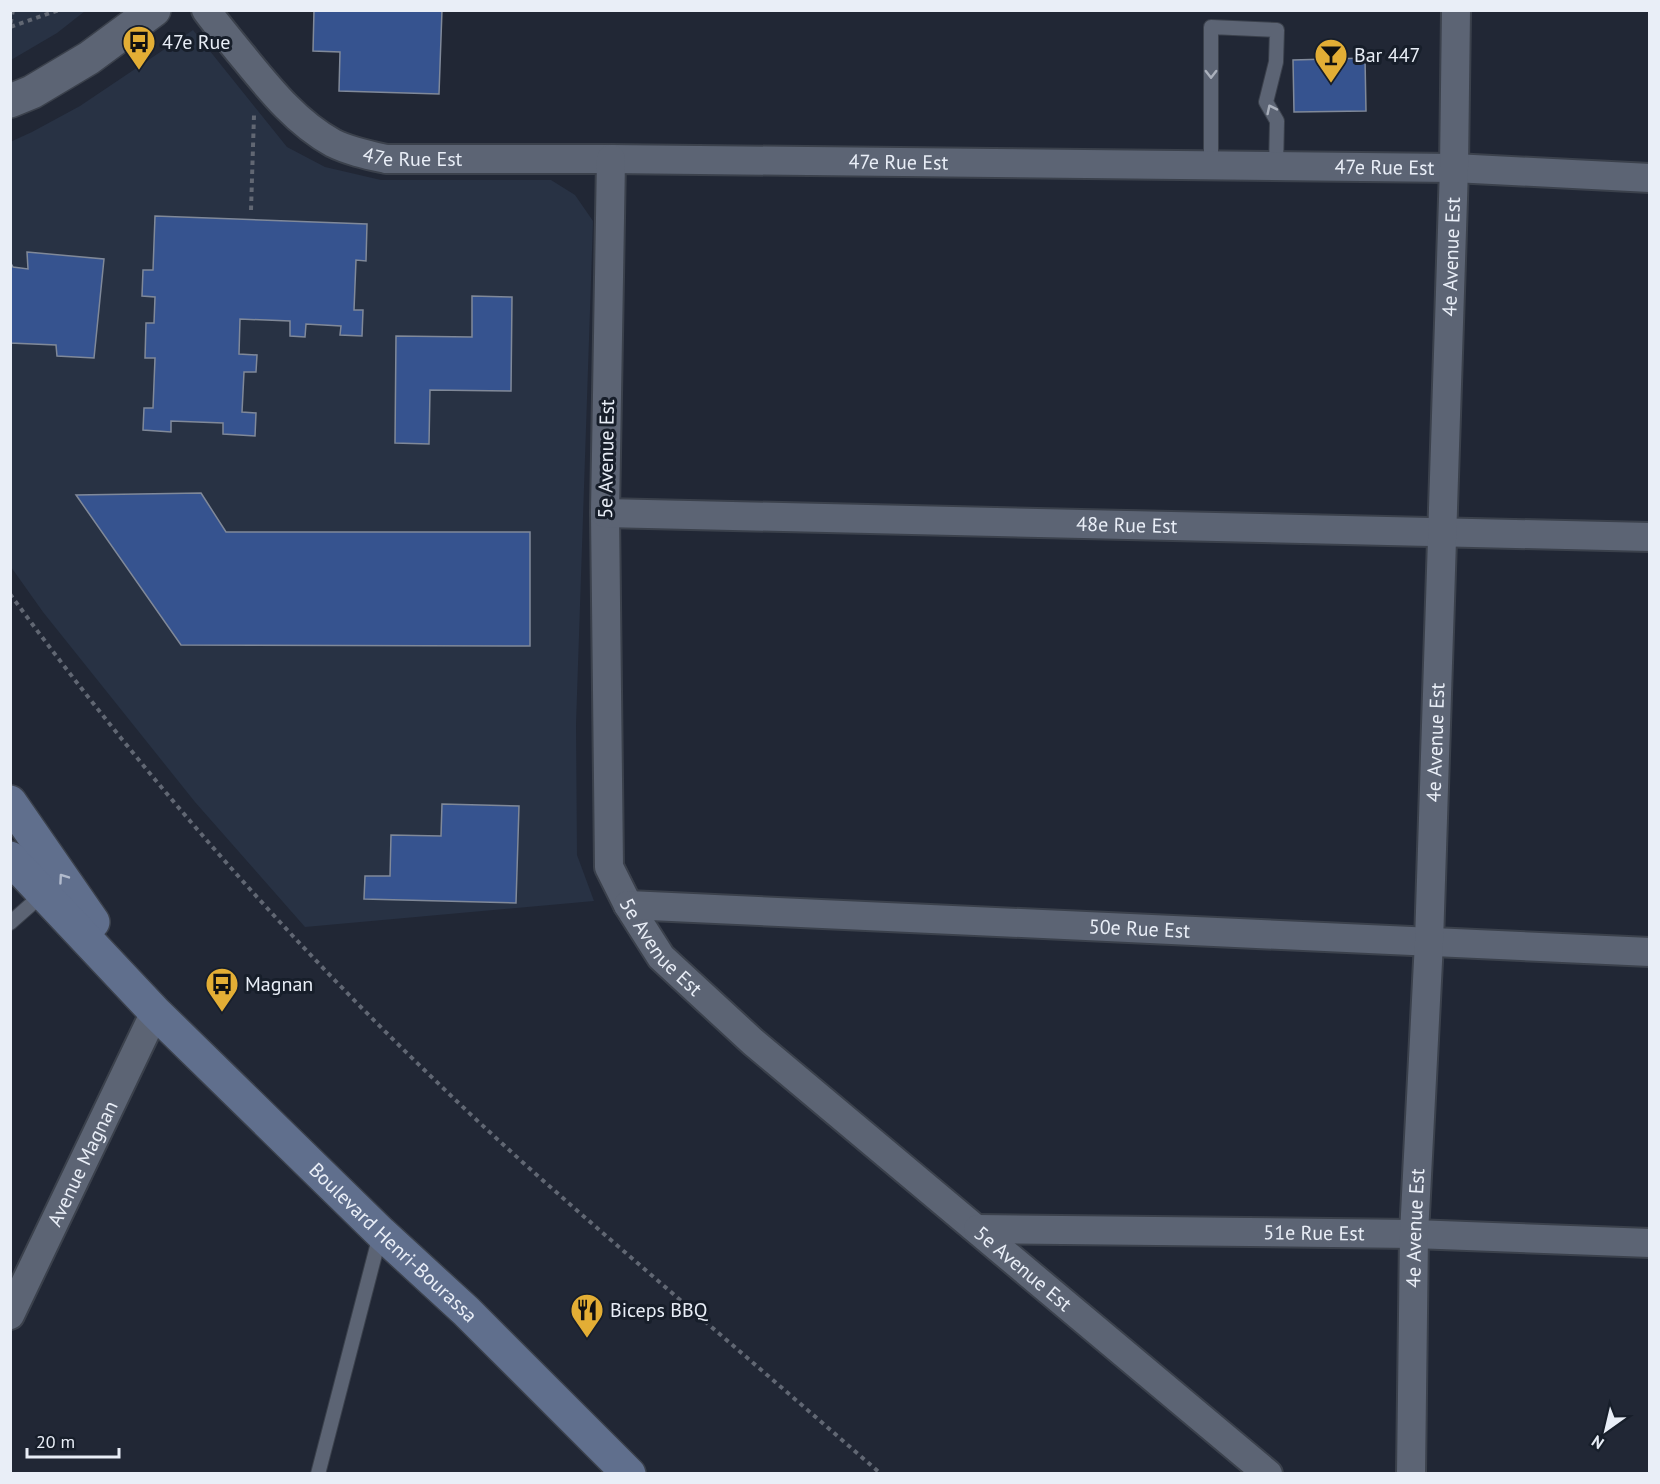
<svg xmlns="http://www.w3.org/2000/svg" width="1660" height="1484" viewBox="0 0 1660 1484" font-family="'PT Sans',sans-serif">
<style>
.built{fill:#283244}
.building{fill:#36538f;stroke:#808999;stroke-width:1.5}
.lines{fill:none;stroke-linecap:round;stroke-linejoin:round}
.service-casing{stroke:#3b414c;stroke-width:16}
.minor-casing{stroke:#3b414c;stroke-width:32}
.tertiary-casing{stroke:#3b414c;stroke-width:36}
.secondary-casing{stroke:#3b414c;stroke-width:36}
.path{stroke:#616773;stroke-width:4;stroke-dasharray:4.5 4.5;stroke-linecap:butt}
.service{stroke:#5c6474;stroke-width:14}
.minor{stroke:#5c6474;stroke-width:28}
.tertiary{stroke:#5c6474;stroke-width:33}
.secondary{stroke:#606f8d;stroke-width:33}
.oneway{stroke:#aab0bc}
.oneway2{stroke:#b2bbcd}
.labels{text-anchor:middle;stroke-width:6;stroke-linejoin:round;paint-order:stroke}
.poi-label{font-size:20px;fill:#e9eef7;stroke:#171e2a;text-anchor:start}
.street-label{font-size:20px;fill:#e9eef7;stroke:#171e2a}
</style>
<rect width="100%" height="100%" fill="#212735"/>
<g class="built">
<path d="M 11,10 L 85,10 L 85,11 L 57,33 L 11,60 Z"/>
<path d="M 193,30 L 287,147 L 325,167 L 381,180 L 551,180 L 575,195 L 593,221 L 576,724 L 577,855 L 594,901 L 305,927 L 195,802 L 43,612 L 11,567 L 10,142 L 32,132 L 80,106 Z"/>
</g>
<g class="building">
<path d="M 314,10 L 442,10 L 439,94 L 339,91 L 340,52 L 313,51 Z"/>
<path d="M 1365,58 L 1366,111 L 1294,112 L 1293,60 Z"/>
<path d="M 155,216 L 367,224 L 366,261 L 356,260 L 354,310 L 363,310 L 362,336 L 340,335 L 341,326 L 306,324 L 305,337 L 290,336 L 290,321 L 240,319 L 239,354 L 257,355 L 256,372 L 244,372 L 242,412 L 256,413 L 255,436 L 223,434 L 223,423 L 171,421 L 171,432 L 143,430 L 144,408 L 153,408 L 155,358 L 145,358 L 146,323 L 154,323 L 155,297 L 142,296 L 143,270 L 153,270 Z"/>
<path d="M 27,252 L 104,259 L 94,358 L 57,356 L 56,345 L 10,343 L 10,262 L 13,267 L 28,269 Z"/>
<path d="M 472,296 L 512,297 L 511,391 L 430,390 L 429,444 L 395,443 L 396,336 L 472,337 Z"/>
<path d="M 201,493 L 226,532 L 530,532 L 530,646 L 181,645 L 76,495 Z"/>
<path d="M 442,804 L 519,806 L 516,903 L 364,899 L 365,876 L 390,876 L 391,835 L 441,836 Z"/>
</g>
<g class="lines">
<g class="service-casing">
<g id="service">
<path d="M 1211,166 L 1211,27 L 1277,30 L 1276,62 L 1266,102 L 1277,121 L 1276,166"/>
<path d="M 10,923 L 44,893"/>
<path d="M 318,1474 L 380,1235"/>
</g>
</g>
<g class="minor-casing">
<g id="minor">
<path id="s1" d="M 206,10 C 217,25 229,39 241,54 C 268,87 295,122 333,143 C 349,151 368,155 386,159 L 611,159 L 1454,168 L 1650,178"/>
<path id="s2" d="M 611,159 L 605,513 L 609,867 L 628,905 L 661,957 L 753,1042 L 1268,1474"/>
<path id="s3" d="M 605,513 L 1650,537"/>
<path id="s4" d="M 628,905 L 1650,952"/>
<path id="s5" d="M 978,1229 L 1414,1234 L 1650,1243"/>
<path id="s6" d="M 10,1315 L 155,1012"/>
<path id="s7" d="M 1411,1474 L 1414,1234 L 1429,942 L 1454,168 L 1456,10"/>
</g>
</g>
<g class="tertiary-casing">
<path id="tertiary" d="M 10,101 L 32,92 L 89,58 L 154,10"/>
</g>
<g class="secondary-casing">
<g id="secondary">
<path d="M 10,802 L 93,922"/>
<path id="s8" d="M 10,858 L 155,1012 L 381,1233 L 466,1311 L 629,1474"/>
</g>
</g>
<g class="path">
<path d="M 13,10 L 10,27 L 59,10"/>
<path d="M 251,210 L 254,115"/>
<path d="M 10,594 C 139,770 283,935 441,1086 C 513,1156 589,1221 664,1286 C 737,1349 809,1411 881,1474"/>
</g>
<use href="#service" class="service"/>
<use href="#minor" class="minor"/>
<use href="#tertiary" class="tertiary"/>
<use href="#secondary" class="secondary"/>
</g>
<defs><path id="oneway-chevron" d="M-2-3.5L2.5 0L-2 3.5" fill="none" stroke-width="1.6" stroke-linecap="round" stroke-linejoin="round" transform="scale(1.5)"/></defs>
<g class="oneway">
<use href="#oneway-chevron" transform="translate(1211 74) rotate(90)"/>
<use href="#oneway-chevron" transform="translate(1271 109) rotate(-116)"/>
</g>
<use class="oneway2" href="#oneway-chevron" transform="translate(63 878) rotate(-125)"/>
<defs>
<g id="bus-pin" transform="scale(1.725)"><path d="M0 17L-7.5 6A9.5 9.5 0 1 1 7.5 6Z" fill="#e3ae35" stroke="#171e2a"/><path d="M-5-6H5V4H4V6H2V4H-2V6H-4V4H-5ZM-3.5-4V0h7V-4ZM-3.5 1.2v1.5H-2V1.2ZM2 1.2v1.5H3.5V1.2Z" fill="#111"/></g>
<g id="bar-pin" transform="scale(1.725)"><path d="M0 17L-7.5 6A9.5 9.5 0 1 1 7.5 6Z" fill="#e3ae35" stroke="#171e2a"/><path d="M-6-5H6L.8 .8V4.5H3.5V6h-7V4.5H-.8V.8Z" fill="#111"/></g>
<g id="restaurant-pin" transform="scale(1.725)"><path d="M0 17L-7.5 6A9.5 9.5 0 1 1 7.5 6Z" fill="#e3ae35" stroke="#171e2a"/><path d="M-5-6h1v4h1v-4h1v4h1v-4h1v5L-1.5 .5V6h-2V.5L-5-1ZM5-6V6H3V1.5H1.5Q1.5-4 5-6Z" fill="#111"/></g>
</defs>
<g fill-rule="evenodd">
<use href="#bus-pin" x="139" y="42"/>
<use href="#bar-pin" x="1331" y="55"/>
<use href="#bus-pin" x="222" y="984"/>
<use href="#restaurant-pin" x="587" y="1310"/>
</g>
<g class="labels">
<g class="poi-label">
<text x="162" y="49">47e Rue</text>
<text x="1354" y="62">Bar 447</text>
<text x="245" y="991">Magnan</text>
<text x="610" y="1317">Biceps BBQ</text>
</g>
<g class="street-label">
<text dy="7" stroke="none"><textPath href="#s1" startOffset="267">47e Rue Est</textPath></text>
<text dy="7" stroke="none"><textPath href="#s1" startOffset="753">47e Rue Est</textPath></text>
<text dy="7" stroke="none"><textPath href="#s1" startOffset="1239">47e Rue Est</textPath></text>
<text dy="7" stroke="none"><textPath href="#s7" startOffset="1218">4e Avenue Est</textPath></text>
<text transform="translate(606 459) rotate(-89)" y="7">5e Avenue Est</text>
<text dy="7" stroke="none"><textPath href="#s3" startOffset="522">48e Rue Est</textPath></text>
<text dy="7" stroke="none"><textPath href="#s7" startOffset="732">4e Avenue Est</textPath></text>
<text dy="7" stroke="none"><textPath href="#s4" startOffset="512">50e Rue Est</textPath></text>
<text dy="7" stroke="none"><textPath href="#s2" startOffset="804">5e Avenue Est</textPath></text>
<text dy="7" stroke="none"><textPath href="#s6" startOffset="168">Avenue Magnan</textPath></text>
<text dy="7" stroke="none"><textPath href="#s7" startOffset="246">4e Avenue Est</textPath></text>
<text dy="7" stroke="none"><textPath href="#s5" startOffset="336">51e Rue Est</textPath></text>
<text dy="7" stroke="none"><textPath href="#s8" startOffset="543">Boulevard Henri-Bourassa</textPath></text>
<text dy="7" stroke="none"><textPath href="#s2" startOffset="1290">5e Avenue Est</textPath></text>
</g>
</g>
<rect width="1660" height="1484" fill="none" stroke="#e9eef7" stroke-width="24"/>
<g transform="translate(1606 1430) rotate(214)" stroke="#171e2a" stroke-width="4.5" paint-order="stroke">
<path d="M0-4.5L10 22L0 15L-10 22Z" fill="#e9eef7"/>
<text y="-9" font-size="16" font-weight="bold" text-anchor="middle" fill="#e9eef7">N</text>
</g>
<path d="M27 1448v9h92v-9" fill="none" stroke="#e9eef7" stroke-width="3"/>
<text x="36" y="1448" font-size="18" fill="#e9eef7" stroke="#171e2a" stroke-width="4.5" paint-order="stroke">20 m</text>
</svg>
